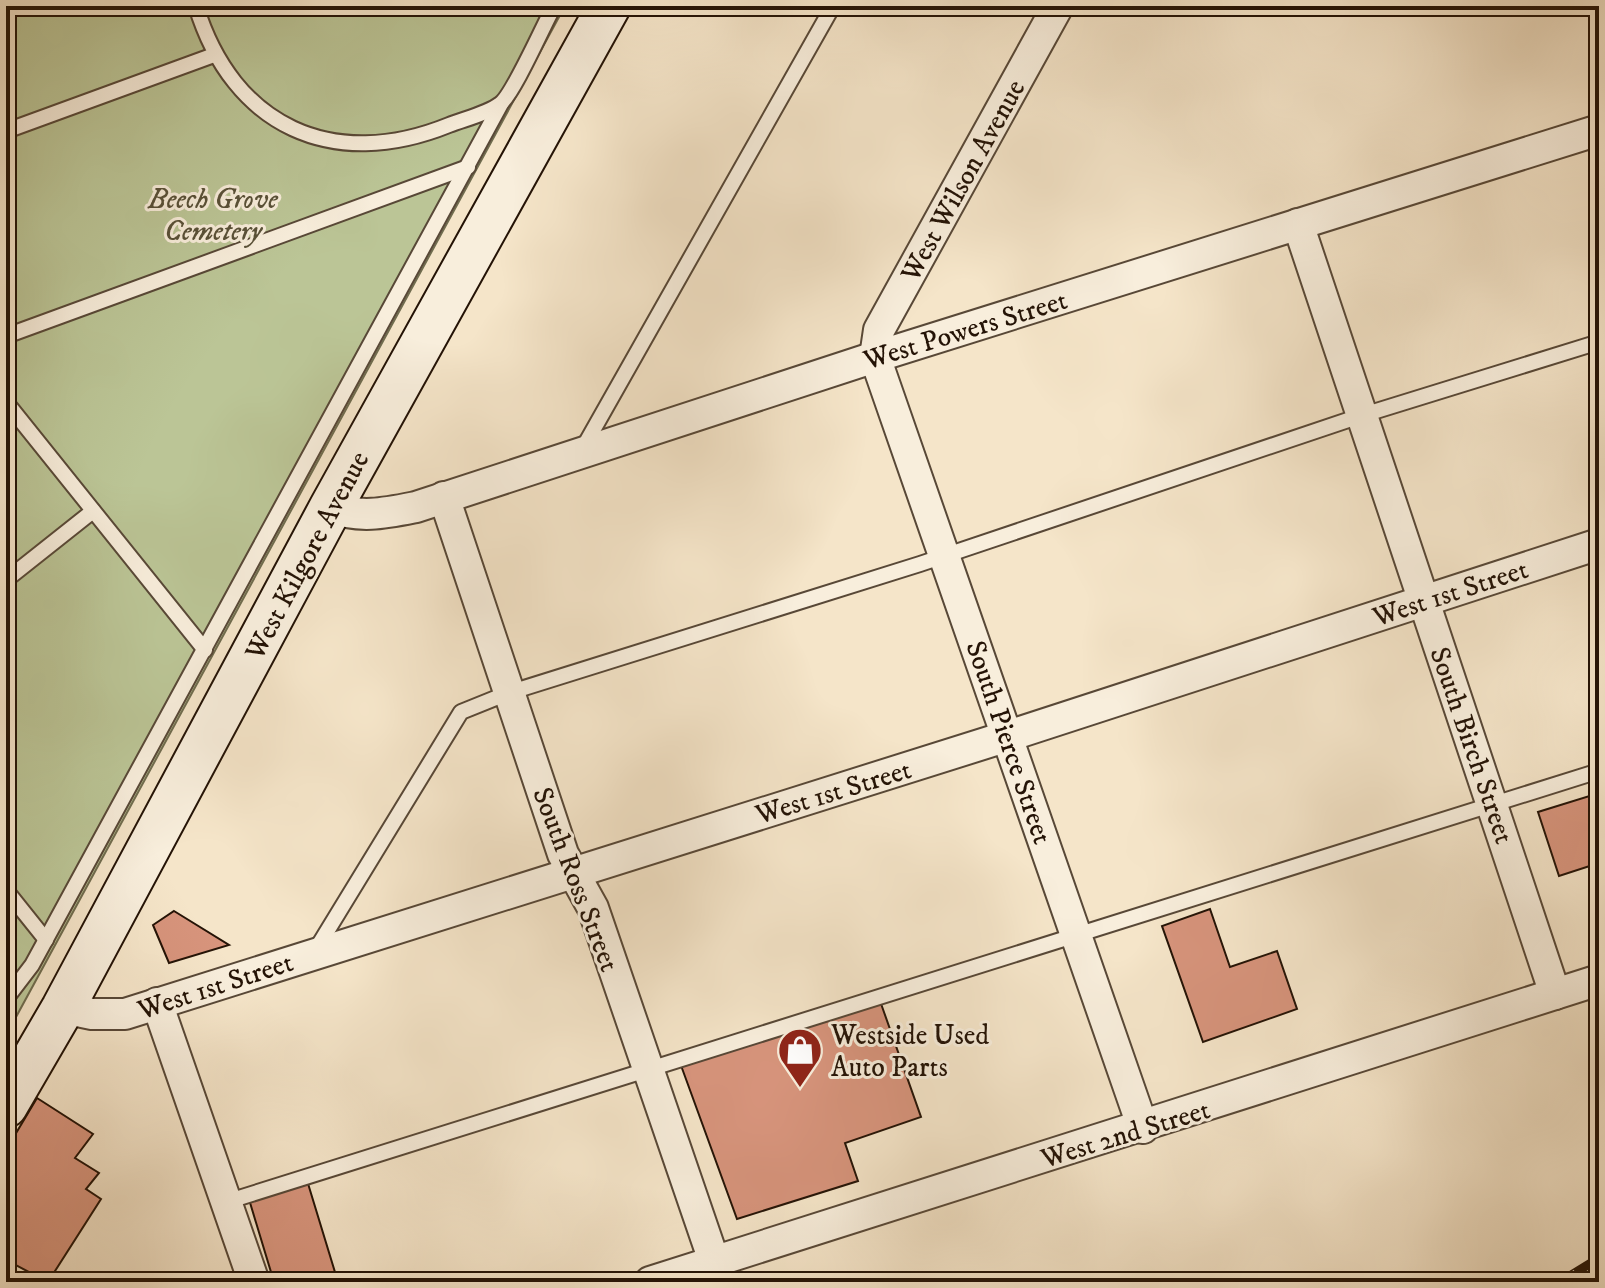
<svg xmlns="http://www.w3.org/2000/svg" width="1605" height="1288" viewBox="0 0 1605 1288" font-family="'IM FELL DW Pica',serif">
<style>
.green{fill:#bbc596;stroke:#706c4e;stroke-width:2}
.building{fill:#d7947c;stroke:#241306;stroke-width:2}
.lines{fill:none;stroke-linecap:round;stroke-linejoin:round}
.lane-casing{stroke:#584837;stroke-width:18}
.street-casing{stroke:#584837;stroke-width:34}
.secondary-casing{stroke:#241306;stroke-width:46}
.lane{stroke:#f8eedc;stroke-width:14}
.street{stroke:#f8eedc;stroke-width:30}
.secondary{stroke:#f8eedc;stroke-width:42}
.rail-casing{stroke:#241306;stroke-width:9}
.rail{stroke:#f8eedc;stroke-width:6;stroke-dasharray:18;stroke-linecap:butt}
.labels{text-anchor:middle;stroke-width:6;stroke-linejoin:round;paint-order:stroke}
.street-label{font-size:28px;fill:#241306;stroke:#f8eedc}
.park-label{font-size:28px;font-style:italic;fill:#595138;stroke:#f8eedc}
.poi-label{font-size:28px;fill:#241306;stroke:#f8eedc;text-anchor:start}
</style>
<rect width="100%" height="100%" fill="#f5e5c9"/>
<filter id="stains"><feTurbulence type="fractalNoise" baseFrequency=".0025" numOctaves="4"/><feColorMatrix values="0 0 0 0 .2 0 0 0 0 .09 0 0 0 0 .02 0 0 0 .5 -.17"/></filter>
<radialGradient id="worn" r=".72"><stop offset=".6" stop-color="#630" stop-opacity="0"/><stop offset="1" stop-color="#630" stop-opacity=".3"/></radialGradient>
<path class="green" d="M 6,6 L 565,6 L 16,1017 L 6,1026 Z"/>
<g class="building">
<path d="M 1599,793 L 1599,863 L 1559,876 L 1538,812 Z"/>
<path d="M 1210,909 L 1230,967 L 1277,951 L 1297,1009 L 1203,1042 L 1162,926 Z"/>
<path d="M 174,911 L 229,945 L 169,963 L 153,925 Z"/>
<path d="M 879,998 L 921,1117 L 845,1143 L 858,1181 L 737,1219 L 679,1060 Z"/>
<path d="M 37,1098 L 93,1134 L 75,1158 L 99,1173 L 86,1189 L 101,1199 L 48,1282 L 6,1260 L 6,1150 Z"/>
<path d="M 306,1177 L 338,1282 L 274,1282 L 248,1196 Z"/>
</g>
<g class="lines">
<g class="lane-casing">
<g id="lane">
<path d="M 196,6 C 233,127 333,172 449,125 C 464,119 487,114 500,104 C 512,96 541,31 550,14 L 551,6"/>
<path d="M 6,131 L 214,55"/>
<path d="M 6,336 L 468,167"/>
<path d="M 6,402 L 205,650"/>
<path d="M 583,448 L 833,6"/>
<path d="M 6,580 L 93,511"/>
<path d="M 6,890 L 46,940"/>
<path d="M 315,951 L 461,712 L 508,693 L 920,564 L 1360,416 L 1599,342"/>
<path d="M 6,999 L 32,965 L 501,104"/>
<path d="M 226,1202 L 1599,771"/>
</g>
</g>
<g class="street-casing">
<g id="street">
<path d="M 1058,6 L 879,330 L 875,357 L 1143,1128"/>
<path d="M 1298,224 L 1555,994"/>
<path d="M 444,497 L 563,854 L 593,908 L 714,1261"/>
<path d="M 331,507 C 359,519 386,513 416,507 L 875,357 L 1599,130"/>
<path d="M 157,1003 L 254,1282"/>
<path d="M 63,1008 L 92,1014 L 125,1014 L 1008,736 L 1599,544"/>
<path d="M 650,1282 L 1599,980"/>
</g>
</g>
<g class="secondary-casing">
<path id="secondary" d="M 6,1106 L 63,1008 L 331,507 L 609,6"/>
</g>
<use href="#lane" class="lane"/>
<use href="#street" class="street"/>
<use href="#secondary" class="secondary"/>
<g class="rail-casing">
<path id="rail" d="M 1560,1282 L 1599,1258"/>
</g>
<use href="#rail" class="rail"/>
</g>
<defs>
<g id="shop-pin" transform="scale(2.3)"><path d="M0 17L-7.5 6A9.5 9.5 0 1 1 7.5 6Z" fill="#8f2418" stroke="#f8eedc"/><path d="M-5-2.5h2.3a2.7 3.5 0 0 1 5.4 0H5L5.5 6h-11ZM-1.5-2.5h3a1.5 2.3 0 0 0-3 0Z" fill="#fff"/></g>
</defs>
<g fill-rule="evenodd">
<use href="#shop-pin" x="800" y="1050"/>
</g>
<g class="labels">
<g class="street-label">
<text transform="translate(962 180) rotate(-61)" y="10">West Wilson Avenue</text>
<text transform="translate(965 329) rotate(-17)" y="10">West Powers Street</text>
<text transform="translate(306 555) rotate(-62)" y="10">West Kilgore Avenue</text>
<text transform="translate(1450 592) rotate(-18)" y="10">West 1st Street</text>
<text transform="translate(1010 742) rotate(71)" y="10">South Pierce Street</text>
<text transform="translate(1473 745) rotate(71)" y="10">South Birch Street</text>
<text transform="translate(833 791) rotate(-17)" y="10">West 1st Street</text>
<text transform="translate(577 879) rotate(69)" y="10">South Ross Street</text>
<text transform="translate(215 985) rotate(-18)" y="10">West 1st Street</text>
<text transform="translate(1125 1133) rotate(-17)" y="10">West 2nd Street</text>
</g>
<g class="park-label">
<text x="213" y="208">Beech Grove<tspan x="213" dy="32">Cemetery</tspan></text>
</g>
<g class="poi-label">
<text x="831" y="1044">Westside Used<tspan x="831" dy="32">Auto Parts</tspan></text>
</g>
</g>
<rect width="1605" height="1288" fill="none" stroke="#f5e5c9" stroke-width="32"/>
<rect x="8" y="8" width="1589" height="1272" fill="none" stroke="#241306" stroke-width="4"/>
<rect x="16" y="16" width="1573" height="1256" fill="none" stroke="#241306" stroke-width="2"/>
<rect width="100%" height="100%" filter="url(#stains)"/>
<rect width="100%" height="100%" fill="url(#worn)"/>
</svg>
